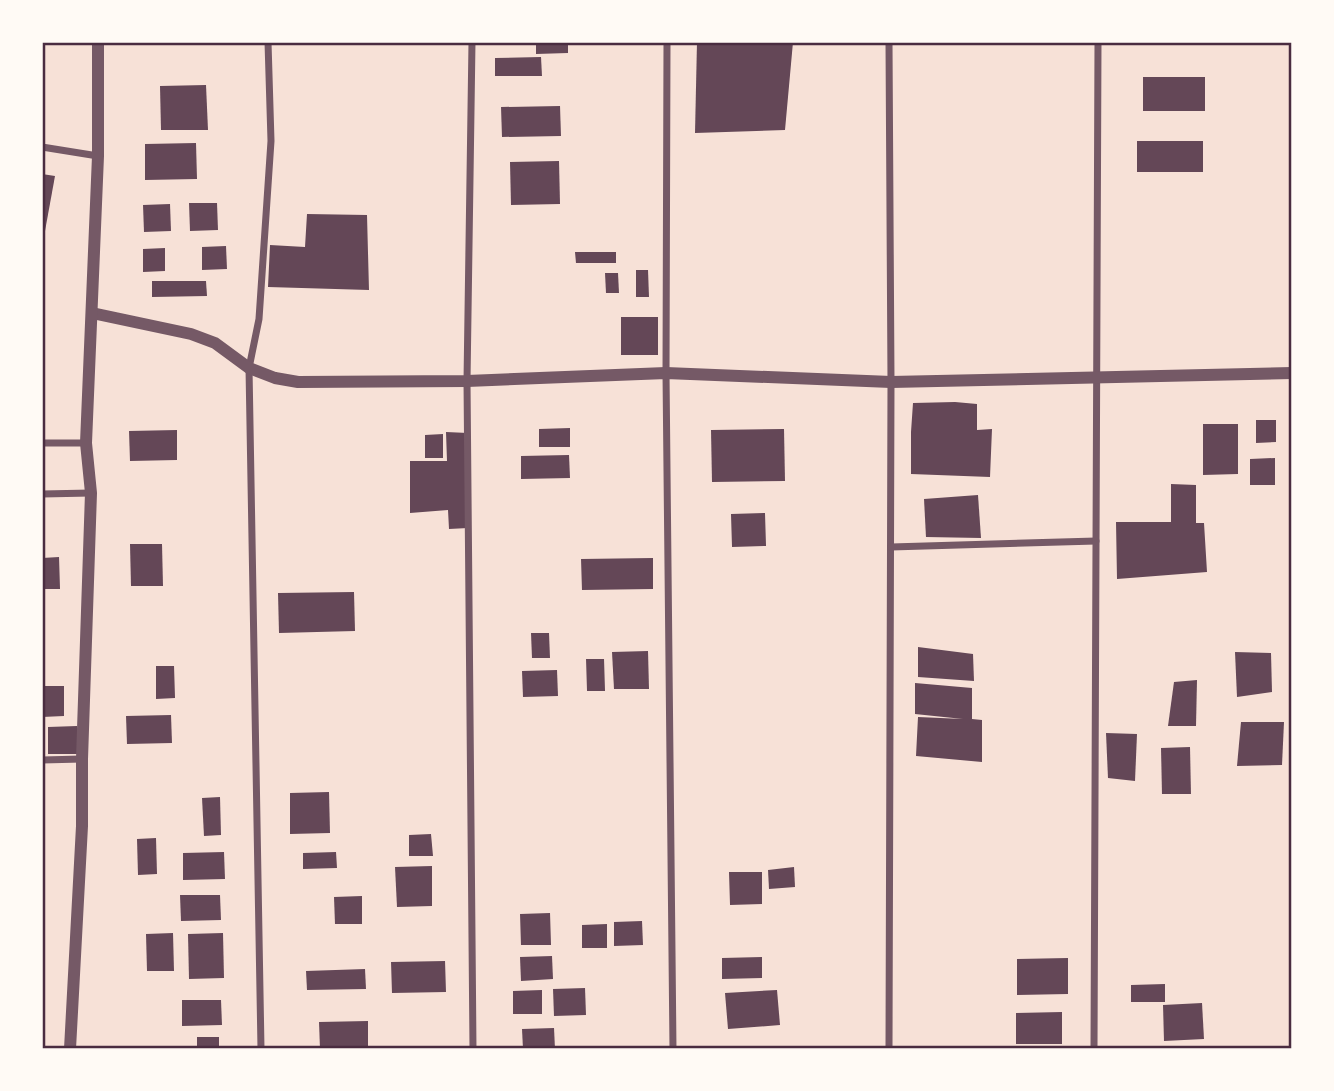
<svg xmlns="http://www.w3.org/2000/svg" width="1334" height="1091" viewBox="0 0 1334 1091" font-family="Mulish,sans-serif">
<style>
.building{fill:#644757}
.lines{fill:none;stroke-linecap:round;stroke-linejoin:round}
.minor{stroke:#755966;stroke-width:7}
.tertiary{stroke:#755966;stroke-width:12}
.neatline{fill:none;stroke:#4a2c40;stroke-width:2.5}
</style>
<rect width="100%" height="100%" fill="#f7e1d7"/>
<g class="building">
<path d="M 536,42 L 568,42 L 568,53 L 536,54 Z"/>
<path d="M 697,42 L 793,42 L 785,130 L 695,133 Z"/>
<path d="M 541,57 L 542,76 L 495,76 L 495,58 Z"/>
<rect x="1143" y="77" width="62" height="34"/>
<path d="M 206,85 L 208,130 L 161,130 L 160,86 Z"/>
<path d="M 560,106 L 561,136 L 502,137 L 501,107 Z"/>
<rect x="1137" y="141" width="66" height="31"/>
<path d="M 196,143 L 197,179 L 145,180 L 145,144 Z"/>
<path d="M 559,161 L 560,204 L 511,205 L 510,162 Z"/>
<path d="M 42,174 L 55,176 L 45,231 L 42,230 Z"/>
<path d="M 189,203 L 217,203 L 218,230 L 190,231 Z"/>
<path d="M 170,204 L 171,231 L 144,232 L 143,205 Z"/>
<path d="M 307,214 L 367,215 L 369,290 L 268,287 L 270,245 L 305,247 Z"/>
<path d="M 226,246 L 227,269 L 202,270 L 202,247 Z"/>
<path d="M 165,248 L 165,271 L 143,272 L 143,249 Z"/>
<path d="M 575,252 L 616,252 L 616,263 L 576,263 Z"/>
<path d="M 636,270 L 648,270 L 649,297 L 636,297 Z"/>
<path d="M 605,273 L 618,273 L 619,293 L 606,293 Z"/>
<path d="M 152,281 L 206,281 L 207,296 L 152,297 Z"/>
<rect x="621" y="317" width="37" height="38"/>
<path d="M 955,402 L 977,404 L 977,430 L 992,429 L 990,477 L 911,474 L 911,432 L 913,403 Z"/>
<path d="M 1256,420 L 1276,420 L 1276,442 L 1256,443 Z"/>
<path d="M 1203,424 L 1238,424 L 1238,474 L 1203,475 Z"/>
<path d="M 570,428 L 570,447 L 539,447 L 539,429 Z"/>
<path d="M 784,429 L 785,481 L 712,482 L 711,430 Z"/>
<path d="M 177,430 L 177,460 L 130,461 L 129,431 Z"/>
<path d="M 446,432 L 468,433 L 468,528 L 449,529 L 448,510 L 410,513 L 410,461 L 447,461 Z"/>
<path d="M 443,434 L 443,458 L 425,458 L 425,435 Z"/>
<path d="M 569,455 L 570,478 L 521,479 L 521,456 Z"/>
<path d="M 1275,458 L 1275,485 L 1250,485 L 1250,459 Z"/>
<path d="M 1171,484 L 1196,485 L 1196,523 L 1204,523 L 1207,572 L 1117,579 L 1116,522 L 1171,522 Z"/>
<path d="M 978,495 L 981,538 L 926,537 L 924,499 Z"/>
<path d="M 765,513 L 766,546 L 732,547 L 731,514 Z"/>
<path d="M 130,544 L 162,544 L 163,586 L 131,586 Z"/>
<path d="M 59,557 L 60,589 L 42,589 L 42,558 Z"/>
<path d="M 653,558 L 653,589 L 582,590 L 581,559 Z"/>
<path d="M 354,592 L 355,631 L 279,633 L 278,593 Z"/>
<path d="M 531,633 L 549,633 L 550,658 L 532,658 Z"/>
<path d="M 918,647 L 973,654 L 974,681 L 918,677 Z"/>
<path d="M 648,651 L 649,689 L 614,689 L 612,652 Z"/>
<path d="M 1235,652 L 1271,653 L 1272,692 L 1237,697 Z"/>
<path d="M 586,659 L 604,659 L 605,691 L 587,691 Z"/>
<path d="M 156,666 L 174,666 L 175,698 L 156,699 Z"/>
<path d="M 557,670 L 558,696 L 523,697 L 522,671 Z"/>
<path d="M 1197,680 L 1196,726 L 1168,726 L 1174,682 Z"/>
<path d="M 915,683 L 972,688 L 972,719 L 982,720 L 982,762 L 916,756 L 918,717 L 963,719 L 915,714 Z"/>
<path d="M 42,686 L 64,686 L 64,716 L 42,717 Z"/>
<path d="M 171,715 L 172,743 L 127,744 L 126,716 Z"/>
<path d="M 1241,722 L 1284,722 L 1282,765 L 1237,766 Z"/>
<path d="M 77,726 L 77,754 L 48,754 L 48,727 Z"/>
<path d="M 1106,733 L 1137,734 L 1135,781 L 1108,778 Z"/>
<path d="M 1190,747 L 1191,794 L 1162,794 L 1161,748 Z"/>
<path d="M 329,792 L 330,833 L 290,834 L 290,793 Z"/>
<path d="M 220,797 L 221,835 L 204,836 L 202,798 Z"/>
<path d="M 431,834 L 433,856 L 409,856 L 409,835 Z"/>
<path d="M 156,838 L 157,874 L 138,875 L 137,839 Z"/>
<path d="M 224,852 L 225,879 L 183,880 L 183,853 Z"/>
<path d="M 336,852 L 337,868 L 303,869 L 303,853 Z"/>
<path d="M 432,866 L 432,906 L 397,907 L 395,867 Z"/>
<path d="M 794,867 L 795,887 L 769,889 L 768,870 Z"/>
<path d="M 729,872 L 762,872 L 762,904 L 730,905 Z"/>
<path d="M 180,895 L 220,895 L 221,920 L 181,921 Z"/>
<path d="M 362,896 L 362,924 L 335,924 L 334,897 Z"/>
<path d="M 550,913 L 551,945 L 521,945 L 520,914 Z"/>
<path d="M 642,921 L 643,945 L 614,946 L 614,922 Z"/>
<path d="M 607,924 L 607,948 L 582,948 L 582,925 Z"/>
<path d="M 173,933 L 174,971 L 147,971 L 146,934 Z"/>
<path d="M 223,933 L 224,978 L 189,979 L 188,934 Z"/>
<path d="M 552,956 L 553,979 L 521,981 L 520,957 Z"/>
<path d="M 762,957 L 762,978 L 722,979 L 722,958 Z"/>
<path d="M 1068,958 L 1068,994 L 1017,995 L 1017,959 Z"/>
<path d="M 445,961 L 446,992 L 392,993 L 391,962 Z"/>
<path d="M 365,969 L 366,989 L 307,990 L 306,971 Z"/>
<path d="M 1165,984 L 1165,1002 L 1131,1002 L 1131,985 Z"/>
<path d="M 585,988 L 586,1015 L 554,1016 L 553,989 Z"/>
<path d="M 542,990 L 542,1014 L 513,1014 L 513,991 Z"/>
<path d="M 777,990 L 780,1025 L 728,1029 L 725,993 Z"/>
<path d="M 182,1000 L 221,1000 L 222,1025 L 182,1026 Z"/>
<path d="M 1202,1003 L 1204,1039 L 1164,1041 L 1163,1005 Z"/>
<path d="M 1062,1012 L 1062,1044 L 1016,1044 L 1016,1013 Z"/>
<path d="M 368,1021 L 368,1049 L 320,1049 L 319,1022 Z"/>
<path d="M 554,1028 L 555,1049 L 523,1049 L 522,1029 Z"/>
<rect x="197" y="1037" width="22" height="12"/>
</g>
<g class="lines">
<g class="minor">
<path d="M 472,42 L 467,381 L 473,1049"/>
<path d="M 667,42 L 666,373 L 673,1049"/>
<path d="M 889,42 L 891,382 L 889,1049"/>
<path d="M 42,147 L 98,156"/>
<path d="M 42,443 L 86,443"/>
<path d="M 42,494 L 91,493"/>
<path d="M 891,547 L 1096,541"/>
<path d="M 42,760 L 82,759"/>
<path d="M 261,1049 L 249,368 L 259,319 L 271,141 L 268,42"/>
<path d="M 1094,1049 L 1098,42"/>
</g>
<g class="tertiary">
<path d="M 92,313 L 191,334 L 215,343 L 249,368 L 275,378 L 298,382 L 467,381 L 666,373 L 891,382 L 1292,373"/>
<path d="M 70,1049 L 82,826 L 82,759 L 91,493 L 86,443 L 98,156 L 98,42"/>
</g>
</g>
<rect width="1334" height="1091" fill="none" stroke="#fffaf5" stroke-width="88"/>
<rect x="44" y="44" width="1246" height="1003" class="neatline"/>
</svg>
